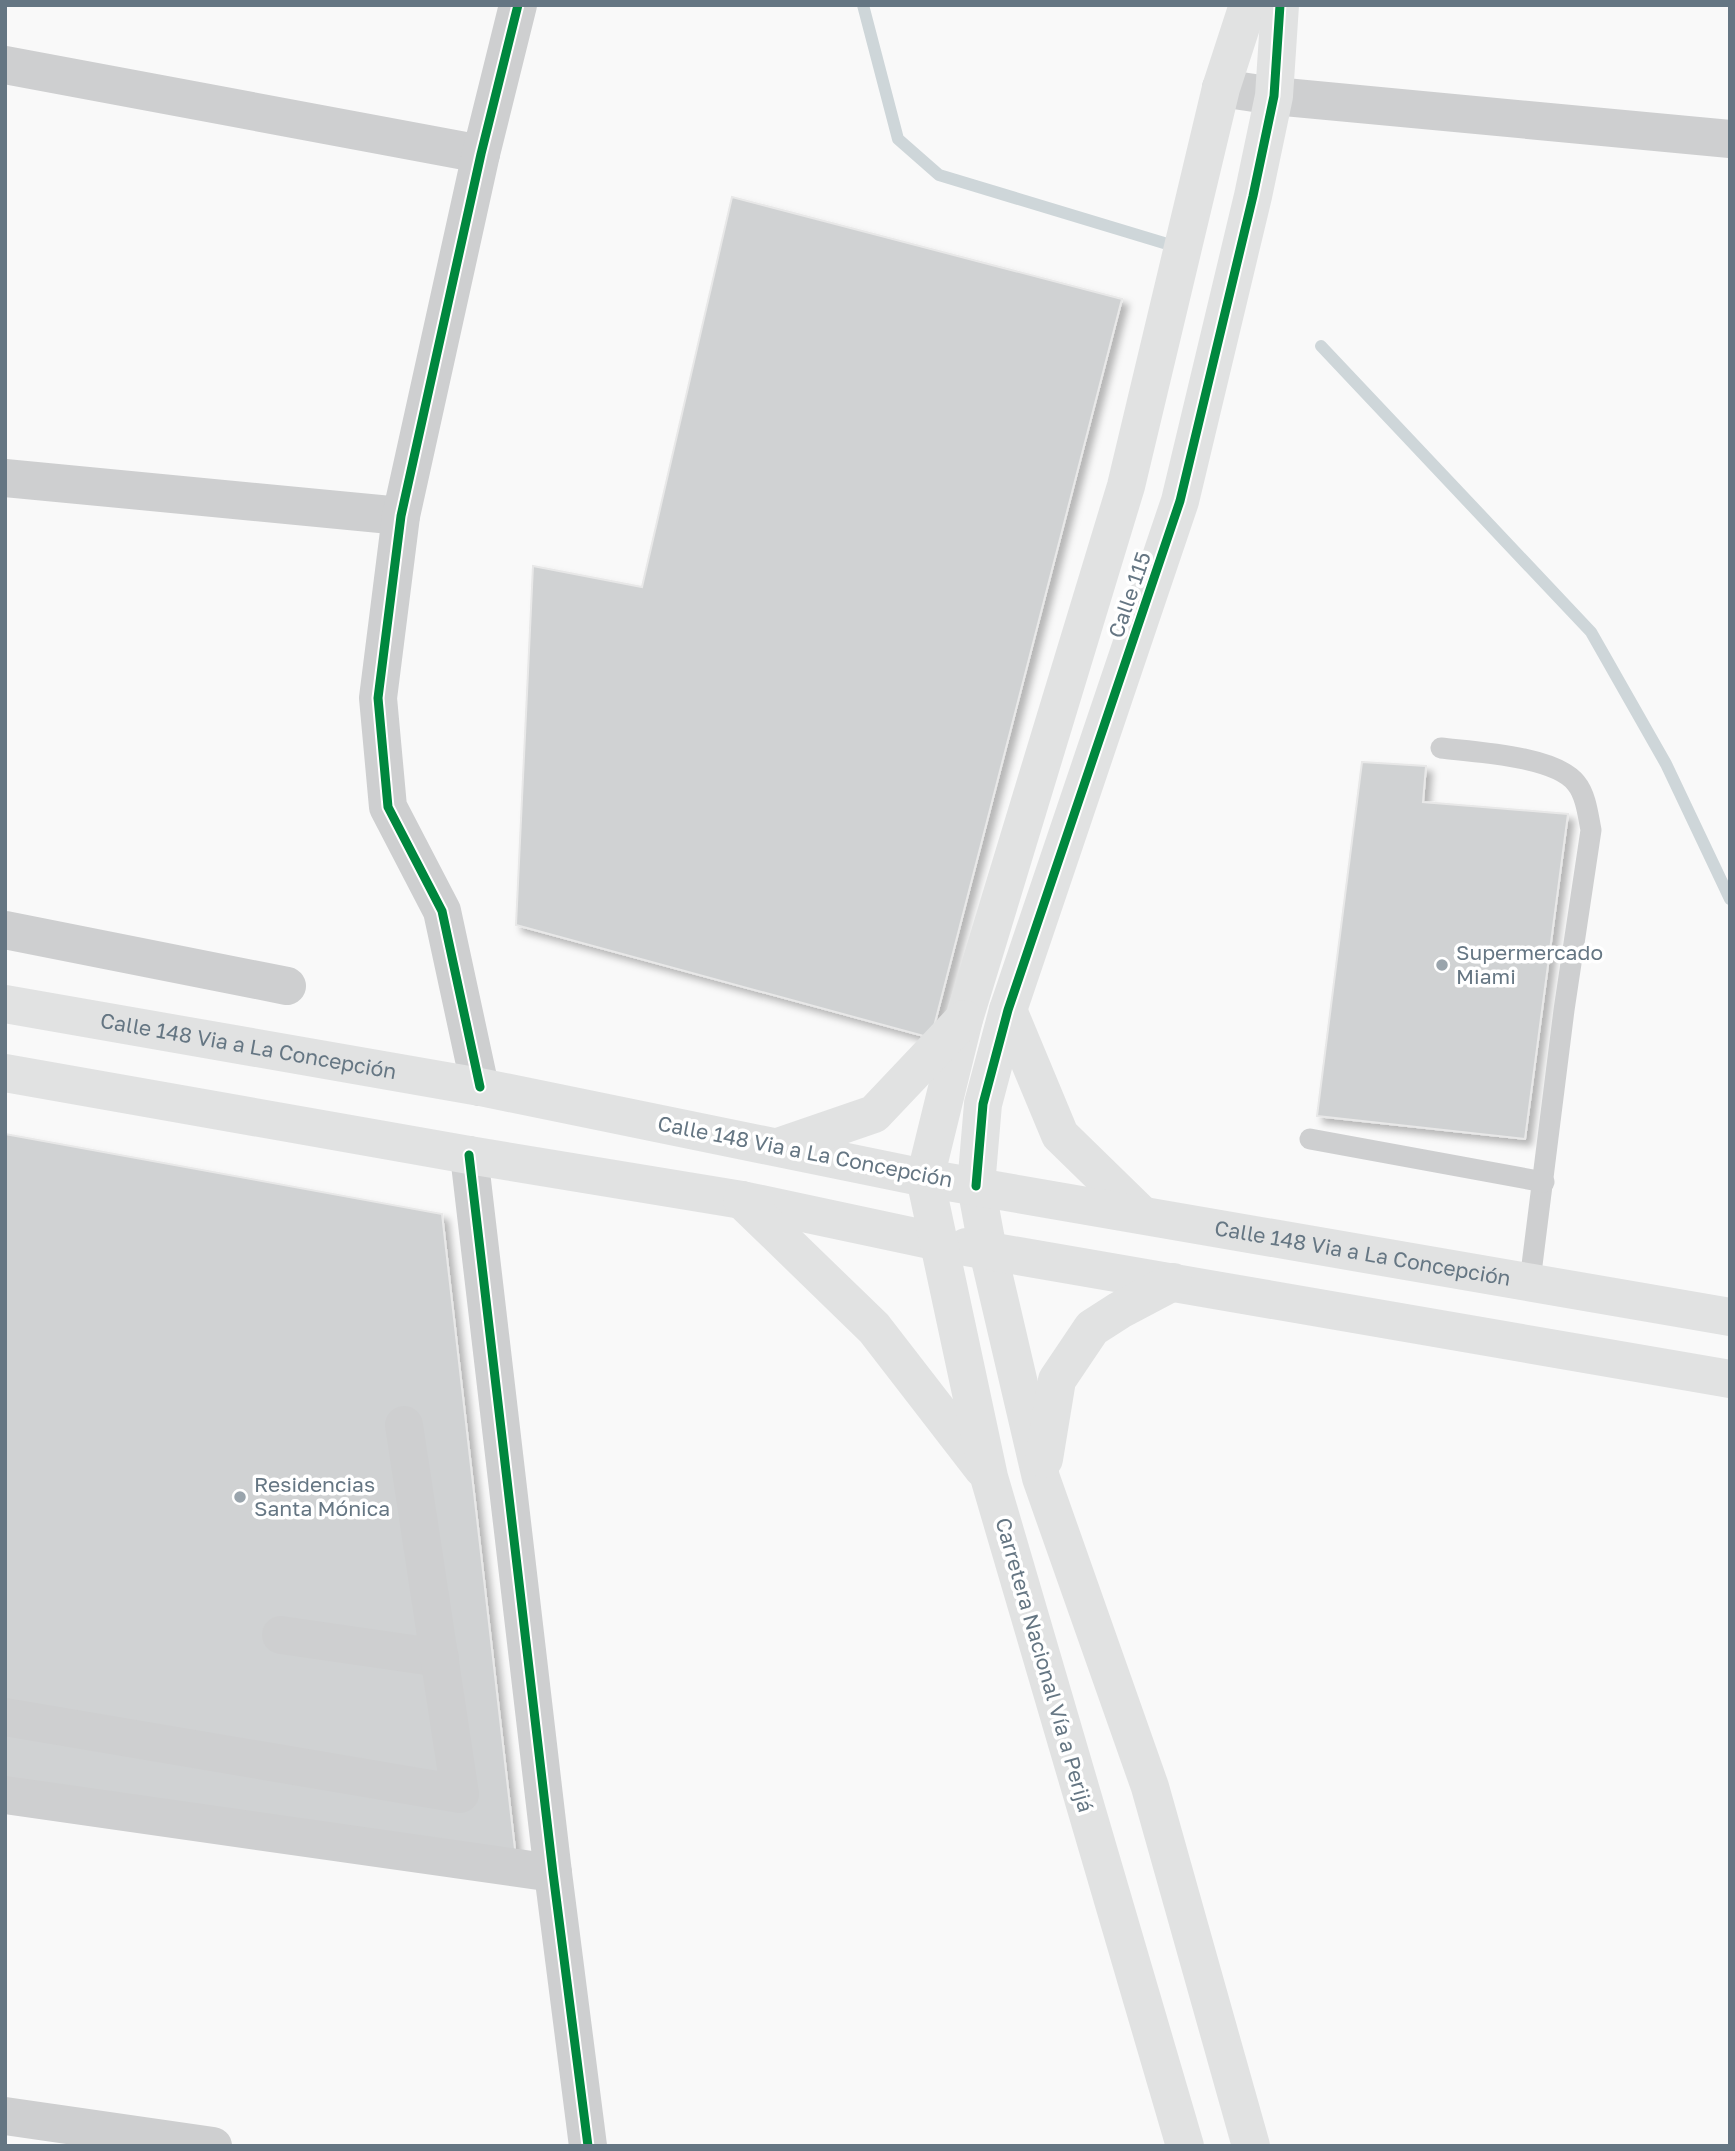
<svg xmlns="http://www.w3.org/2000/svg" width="1735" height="2151" viewBox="0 0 1735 2151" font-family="'Golos Text',sans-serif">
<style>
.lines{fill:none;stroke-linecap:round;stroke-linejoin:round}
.stream{stroke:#ced6d9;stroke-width:12}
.building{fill:#d0d2d3;stroke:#e8e8e8;stroke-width:2;filter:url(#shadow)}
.lane{stroke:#cecfd0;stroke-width:21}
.street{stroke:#cecfd0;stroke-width:38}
.secondary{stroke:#e1e2e2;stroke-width:38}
.primary{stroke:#e1e2e2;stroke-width:38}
.highway{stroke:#e1e2e2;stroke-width:38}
.cycleway-casing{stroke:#fff;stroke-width:13}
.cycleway{stroke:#00873e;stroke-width:9}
.poi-dot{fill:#99a4ac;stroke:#fff;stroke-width:2.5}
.labels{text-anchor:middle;stroke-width:7;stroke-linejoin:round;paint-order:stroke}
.street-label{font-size:21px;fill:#657683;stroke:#fff}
.poi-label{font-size:21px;fill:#657683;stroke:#fff;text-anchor:start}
</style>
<defs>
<filter id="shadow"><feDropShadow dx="6" dy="6" stdDeviation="3.5" flood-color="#0004"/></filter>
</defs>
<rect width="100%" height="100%" fill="#f9f9f9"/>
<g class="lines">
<g class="stream">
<path d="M 863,5 L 898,139 L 939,175 L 1164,243"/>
<path d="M 1321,346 L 1591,632 L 1666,764 L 1730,899"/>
</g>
</g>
<g class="building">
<path d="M 732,197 L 1122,299 L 931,1038 L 516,925 L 533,566 L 642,587 Z"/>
<path d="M 1362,762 L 1426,766 L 1423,802 L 1568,814 L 1525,1139 L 1317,1116 Z"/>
<path d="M 5,1134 L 442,1214 L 516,1858 L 5,1781 Z"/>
</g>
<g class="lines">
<g class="lane">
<path d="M 1441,748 C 1475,752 1555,756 1576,783 C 1586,795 1588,815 1591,830 L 1564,1010 L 1530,1281"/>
<path d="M 1310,1139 L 1544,1182"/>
</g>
<g class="street">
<path d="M 5,65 L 481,154"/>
<path d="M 1221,88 L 1274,96 L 1730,139"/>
<path d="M 5,478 L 401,516"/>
<path d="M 5,930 L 287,986"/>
<path d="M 480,1087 L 442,911 L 388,807 L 378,698 L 401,516 L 481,154 L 518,5"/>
<path d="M 469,1155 L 553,1873 L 588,2146"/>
<path d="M 281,1635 L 440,1658"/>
<path d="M 5,1717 L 460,1794 L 404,1425"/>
<path d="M 5,1795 L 553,1873"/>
<path d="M 5,2116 L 213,2146"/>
</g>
<g class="secondary">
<path d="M 925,1178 L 964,1019 L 1126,486 L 1221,88 L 1248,5"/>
<path d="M 976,1186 L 983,1104 L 1008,1010 L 1180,501 L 1253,196 L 1274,96 L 1280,5"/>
</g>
<g class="primary">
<path id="s1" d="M 5,1004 L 480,1087 L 925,1178"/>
<path d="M 5,1073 L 469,1155 L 742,1200 L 939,1242"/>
<path d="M 778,1147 L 874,1114 L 964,1019"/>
</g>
<g class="highway">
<path d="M 1008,1010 L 1060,1135 L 1142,1215"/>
<path d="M 976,1186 L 988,1251 L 1041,1478 L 1150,1787 L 1251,2146"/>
<path d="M 742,1200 L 874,1328 L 983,1469"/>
<path d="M 966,1247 L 1730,1379"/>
<path d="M 1044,1459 L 1057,1380 L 1092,1328 L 1120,1310 L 1173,1282"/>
<path id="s2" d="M 1185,2146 L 989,1477 L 925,1178 L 1730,1317"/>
</g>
<g class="cycleway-casing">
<g id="cycleway">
<path d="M 480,1087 L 442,911 L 388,807 L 378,698 L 401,516 L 481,154 L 518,5"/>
<path d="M 469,1155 L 553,1873 L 588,2146"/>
<path d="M 976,1186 L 983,1104 L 1008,1010 L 1180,501 L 1253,196 L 1274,96 L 1280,5"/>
</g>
</g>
<use href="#cycleway" class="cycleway"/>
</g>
<g class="poi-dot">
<circle cx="1442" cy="965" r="7"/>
<circle cx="240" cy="1497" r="7"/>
</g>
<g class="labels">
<g class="street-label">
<text transform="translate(1130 595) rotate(-71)" y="7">Calle 115</text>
<text dy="7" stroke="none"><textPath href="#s1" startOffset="247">Calle 148 Via a La Concepción</textPath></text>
<text transform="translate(805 1152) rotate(11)" y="7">Calle 148 Via a La Concepción</text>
<text dy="7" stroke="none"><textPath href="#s2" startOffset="1447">Calle 148 Via a La Concepción</textPath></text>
<text transform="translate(1044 1665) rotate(74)" y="7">Carretera Nacional Vía a Perijá</text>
</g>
<g class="poi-label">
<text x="1456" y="960">Supermercado<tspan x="1456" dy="24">Miami</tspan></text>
<text x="254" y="1492">Residencias<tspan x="254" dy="24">Santa Mónica</tspan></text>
</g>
</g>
<rect width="1735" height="2151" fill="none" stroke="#657683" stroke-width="14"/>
</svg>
